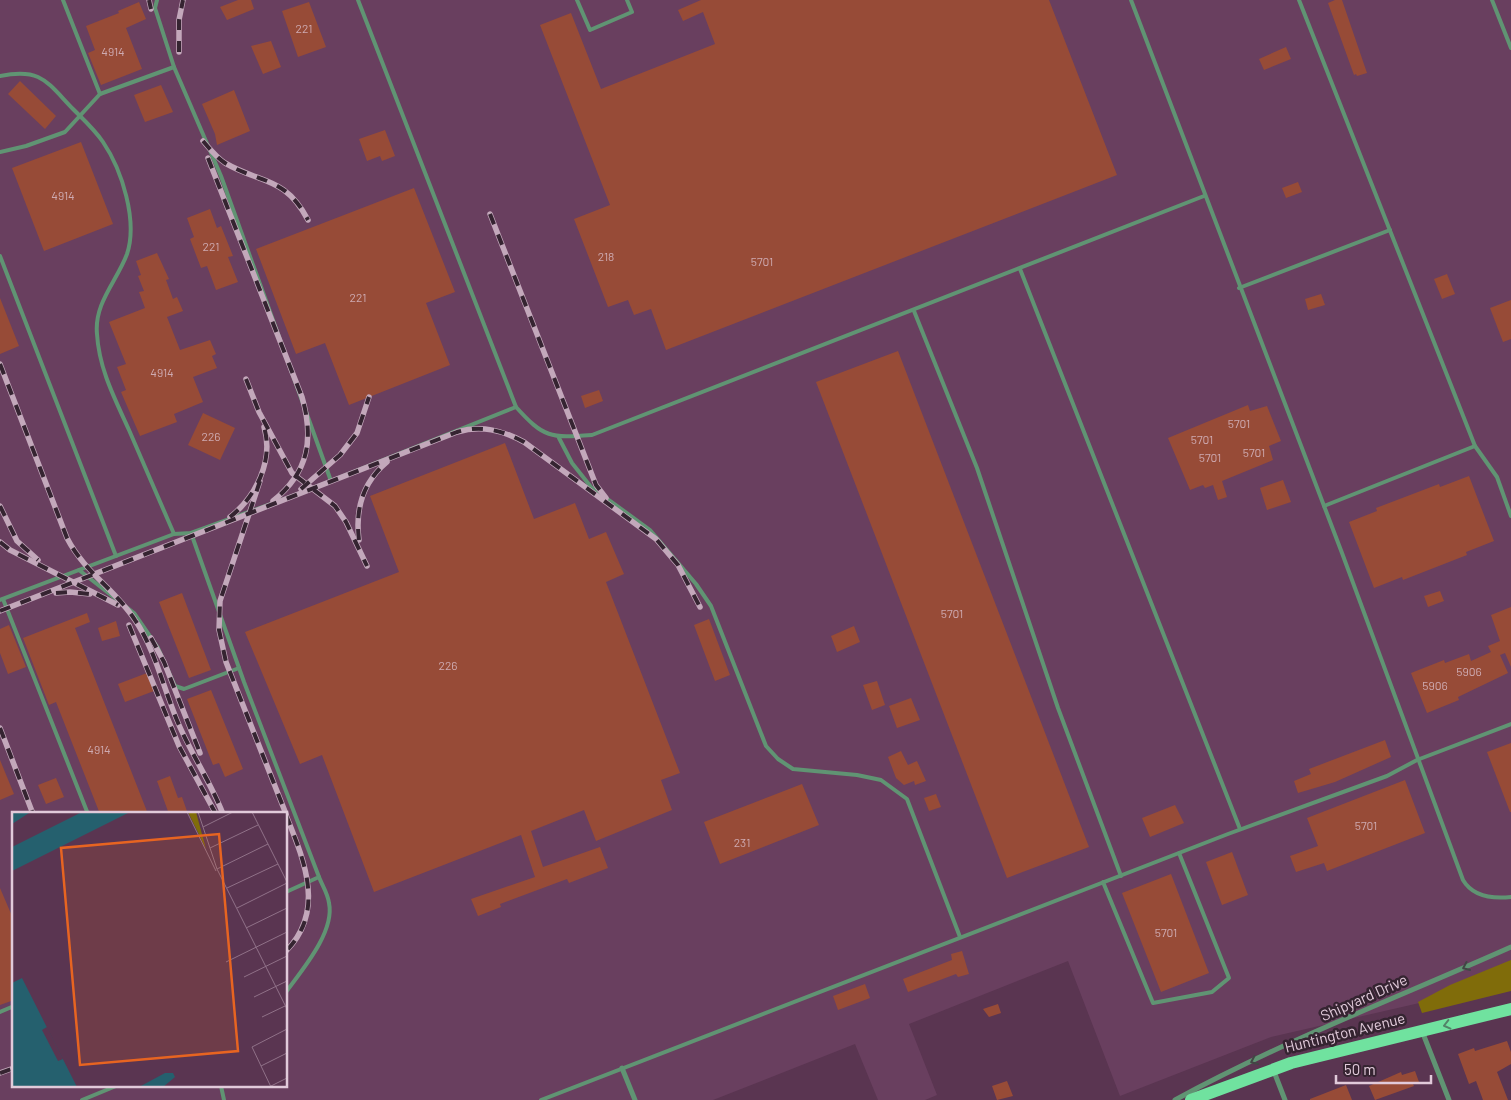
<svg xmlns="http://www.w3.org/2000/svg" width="1511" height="1100" viewBox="0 0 1511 1100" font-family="Barlow,sans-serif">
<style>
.built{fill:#693f5f;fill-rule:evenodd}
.forest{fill:#806c0a}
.building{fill:#974b37}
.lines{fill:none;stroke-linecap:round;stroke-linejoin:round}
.lane{stroke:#609473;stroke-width:4}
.street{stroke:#609473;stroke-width:5}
.primary{stroke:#70e29f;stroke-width:12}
.rail-casing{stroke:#c3a8bb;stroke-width:5.5}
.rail{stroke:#352431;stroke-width:4;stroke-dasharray:11;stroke-linecap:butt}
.oneway{stroke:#424645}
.oneway2{stroke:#528368}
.labels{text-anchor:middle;stroke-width:5;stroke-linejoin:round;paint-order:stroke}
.number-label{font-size:12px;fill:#ceaab1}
.street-label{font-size:15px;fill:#e1cada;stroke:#352431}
.inset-road{fill:none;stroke:#907188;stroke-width:1}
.view{fill:#e76421;fill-opacity:0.15;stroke:#e76421;stroke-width:2.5}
.inset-edge{fill:none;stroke:#e1cada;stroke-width:2.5}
</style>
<rect width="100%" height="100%" fill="#5a3551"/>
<path class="built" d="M 0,0 L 1511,0 L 1511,982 L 1271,1037 L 1120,1096 L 1068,961 L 909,1024 L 937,1095 L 925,1100 L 878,1100 L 855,1044 L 713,1100 L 0,1100 ZM 14,814 L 286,814 L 286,1086 L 14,1086 Z"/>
<path class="forest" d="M 1511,960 L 1511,991 L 1422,1013 L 1418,1002 L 1450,985 Z"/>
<g class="building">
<path d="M 238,0 L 251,0 L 254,9 L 227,20 L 220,7 Z"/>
<path d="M 701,0 L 1049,0 L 1117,175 L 666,350 L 651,309 L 634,315 L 628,300 L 608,307 L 574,219 L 610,205 L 540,25 L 571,13 L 601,89 L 715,44 L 703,12 L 683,21 L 678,10 Z"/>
<path d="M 1335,0 L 1342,0 L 1367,73 L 1357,76 L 1356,74 L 1354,75 L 1328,3 Z"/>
<path d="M 139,2 L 146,19 L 126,28 L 142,69 L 101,85 L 88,53 L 95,50 L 86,26 L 119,13 L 118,11 Z"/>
<path d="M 309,2 L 326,47 L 298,57 L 282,11 Z"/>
<path d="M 271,41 L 281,67 L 263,74 L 251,46 Z"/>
<path d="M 1286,47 L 1291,59 L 1264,70 L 1259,59 Z"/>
<path d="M 20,81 L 56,116 L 45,129 L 8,94 Z"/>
<path d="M 161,85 L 173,112 L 145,122 L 134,95 Z"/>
<path d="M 234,90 L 250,131 L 217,145 L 215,134 L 202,104 Z"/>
<path d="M 385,130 L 395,156 L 382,161 L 380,156 L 367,161 L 359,139 Z"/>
<path d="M 81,142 L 113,224 L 44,251 L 12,168 Z"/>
<path d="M 1298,182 L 1302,192 L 1286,198 L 1282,188 Z"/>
<path d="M 414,188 L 455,292 L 426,303 L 450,365 L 349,405 L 325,343 L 296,354 L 256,249 Z"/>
<path d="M 210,209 L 217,228 L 221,226 L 233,256 L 228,257 L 238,282 L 216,290 L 207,266 L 201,268 L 190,239 L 194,237 L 187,218 Z"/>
<path d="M 157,253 L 169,279 L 166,280 L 173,299 L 177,297 L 183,311 L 167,317 L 180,350 L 210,340 L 216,354 L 212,356 L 217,368 L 193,377 L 203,402 L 174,414 L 177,422 L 140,436 L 121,392 L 126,390 L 117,367 L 126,364 L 109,322 L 145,308 L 139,292 L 144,291 L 138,276 L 141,275 L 136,261 Z"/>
<path d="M 1447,274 L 1455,294 L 1442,299 L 1434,279 Z"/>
<path d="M 1321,294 L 1325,305 L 1308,310 L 1305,299 Z"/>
<path d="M 0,298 L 19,346 L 0,354 Z"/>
<path d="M 1511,300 L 1511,339 L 1503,342 L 1490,308 Z"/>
<path d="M 898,351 L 1089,847 L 1007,878 L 816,382 Z"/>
<path d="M 599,390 L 603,401 L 585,408 L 581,396 Z"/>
<path d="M 1248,405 L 1250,411 L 1267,406 L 1281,441 L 1269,446 L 1273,460 L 1222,481 L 1227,497 L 1218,500 L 1213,485 L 1205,488 L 1203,485 L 1190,490 L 1168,438 Z"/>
<path d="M 203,413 L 235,428 L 220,460 L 188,445 Z"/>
<path d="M 505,443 L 534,519 L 575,503 L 589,539 L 606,532 L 624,574 L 606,582 L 680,773 L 661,780 L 672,810 L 596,841 L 584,810 L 531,831 L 543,867 L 600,847 L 608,868 L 569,883 L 567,879 L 500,904 L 501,907 L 478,916 L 471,899 L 535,877 L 521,835 L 374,892 L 322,755 L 300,764 L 245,632 L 399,572 L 370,496 Z"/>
<path d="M 1469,476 L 1494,541 L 1466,552 L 1467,555 L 1403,580 L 1402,577 L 1374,588 L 1349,522 L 1377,511 L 1376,508 L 1439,484 L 1440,487 Z"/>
<path d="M 1283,480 L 1291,502 L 1267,510 L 1260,488 Z"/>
<path d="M 1440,591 L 1444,601 L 1428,607 L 1424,596 Z"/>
<path d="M 182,593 L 211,670 L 189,678 L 159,602 Z"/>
<path d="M 1511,607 L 1511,667 L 1505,653 L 1500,655 L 1508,673 L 1458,697 L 1459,700 L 1427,713 L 1411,673 L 1444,660 L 1445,663 L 1469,654 L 1471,661 L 1491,652 L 1488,646 L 1500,641 L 1491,615 Z"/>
<path d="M 87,613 L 90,622 L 75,628 L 148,814 L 100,814 L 56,702 L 49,705 L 23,638 Z"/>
<path d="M 709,619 L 730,675 L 715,681 L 694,625 Z"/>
<path d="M 116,621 L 120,636 L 102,641 L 98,628 Z"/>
<path d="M 9,625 L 26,667 L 8,674 L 0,653 L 0,629 Z"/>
<path d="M 854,626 L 860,642 L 837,652 L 831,636 Z"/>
<path d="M 147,673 L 154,691 L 125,702 L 118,684 Z"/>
<path d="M 877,681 L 885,705 L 872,710 L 863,685 Z"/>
<path d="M 211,690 L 243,769 L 225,777 L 219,763 L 213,765 L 187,699 Z"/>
<path d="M 911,698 L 920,720 L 897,728 L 889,706 Z"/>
<path d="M 1385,740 L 1391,757 L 1335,782 L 1298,793 L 1294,781 L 1311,774 L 1309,769 Z"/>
<path d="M 1511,743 L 1511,812 L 1510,812 L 1487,752 Z"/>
<path d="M 901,751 L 908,765 L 917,761 L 926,781 L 915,785 L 914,781 L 904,785 L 896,778 L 888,757 Z"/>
<path d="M 0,760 L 14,794 L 0,800 Z"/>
<path d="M 170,776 L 178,798 L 182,797 L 188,814 L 169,814 L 157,781 Z"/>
<path d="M 56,778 L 64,797 L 46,804 L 38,785 Z"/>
<path d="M 1405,780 L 1425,833 L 1327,871 L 1324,863 L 1296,872 L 1290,856 L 1318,846 L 1307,818 Z"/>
<path d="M 802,784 L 819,825 L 720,864 L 704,822 Z"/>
<path d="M 936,794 L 941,807 L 929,811 L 924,798 Z"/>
<path d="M 1175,805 L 1184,823 L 1150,837 L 1142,818 Z"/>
<path d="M 1232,852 L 1248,895 L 1222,905 L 1206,862 Z"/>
<path d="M 1171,874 L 1209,973 L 1161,992 L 1122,893 Z"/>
<path d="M 0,888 L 12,916 L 14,915 L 14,1000 L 0,1005 Z"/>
<path d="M 962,951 L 969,974 L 958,977 L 956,974 L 908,992 L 903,979 L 952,960 L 951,954 Z"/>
<path d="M 865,984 L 870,998 L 838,1010 L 833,996 Z"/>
<path d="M 998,1004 L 1001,1013 L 989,1017 L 983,1009 Z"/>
<path d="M 1507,1041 L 1511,1052 L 1511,1064 L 1497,1072 L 1508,1100 L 1483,1100 L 1476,1081 L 1469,1084 L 1458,1054 L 1474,1048 L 1475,1051 Z"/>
<path d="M 1415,1071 L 1419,1082 L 1413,1084 L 1414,1086 L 1375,1100 L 1369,1086 L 1401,1072 L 1402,1075 Z"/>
<path d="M 1007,1081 L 1013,1096 L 997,1100 L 992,1086 Z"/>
<path d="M 1346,1085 L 1352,1100 L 1310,1100 L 1310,1099 Z"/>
</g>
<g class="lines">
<g class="lane">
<path d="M 63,0 L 100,94"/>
<path d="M 157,0 L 155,8 L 174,67 L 221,176 L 331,481"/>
<path d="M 358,0 L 516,407 C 544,438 550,438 592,435 L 1204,196"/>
<path d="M 577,0 L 590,30 L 632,12 L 627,0"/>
<path d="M 1131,0 L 1342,553 L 1463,880 C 1473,897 1492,899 1511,897"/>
<path d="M 1299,0 L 1475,446 L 1497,477 L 1511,516"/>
<path d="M 1492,0 L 1511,48"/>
<path d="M 0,76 C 41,68 46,81 73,109 C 83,119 95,130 103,142 C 122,170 138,221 127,254 C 117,281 94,303 97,334 C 99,369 115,399 129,430 C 144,465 159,500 174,534"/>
<path d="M 0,152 L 26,146 L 65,132 L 100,94 L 174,67"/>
<path d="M 0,256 L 116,556"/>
<path d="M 1020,269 L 1240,829"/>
<path d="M 1239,288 L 1390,230"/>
<path d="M 914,311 L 977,468 L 1058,708 L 1121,876"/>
<path d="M 559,438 L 572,463 L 591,487 L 650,530 L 696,584 L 711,606 L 766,746 L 778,759 L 793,769 L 857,775 L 881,780 L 907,799 L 960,937"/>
<path d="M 1324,506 L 1475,446"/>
<path d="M 191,533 L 244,682 L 319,877 L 286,892"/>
<path d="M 79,570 L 134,613 L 158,648 L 175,686 L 184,689 L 239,668"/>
<path d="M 3,599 L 88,814"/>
<path d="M 0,600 L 174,534 L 191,533 L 298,494 L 516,407"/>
<path d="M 0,728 L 33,814"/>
<path d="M 1103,882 L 1153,1003 L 1212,992 L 1229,978 L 1179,853"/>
<path d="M 286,992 C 302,970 335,932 329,903 C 328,894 322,885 319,877"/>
<path d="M 0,1012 L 14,1006"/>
<path d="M 221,1086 L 224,1100"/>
<path d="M 82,1100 L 116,1086"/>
<path d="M 541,1100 L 1228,834 L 1387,776 L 1417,760 L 1511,724"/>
</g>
<g class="street">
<path d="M 1422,1031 L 1449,1100"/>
<path d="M 622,1068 L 635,1100"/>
<path d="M 1273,1069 L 1285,1100"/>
<path d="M 1175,1100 C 1283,1041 1399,997 1511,947"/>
</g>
<path class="primary" d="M 1191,1100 L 1291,1063 L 1511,1009"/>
<g class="rail-casing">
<g id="rail">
<path d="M 149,0 L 151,9"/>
<path d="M 179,52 L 179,20 L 183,0"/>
<path d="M 203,141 C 210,149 216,157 225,163 C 261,184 285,176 308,220"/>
<path d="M 208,158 L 302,397 C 314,439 309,472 273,501"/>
<path d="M 490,214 L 596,485 L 606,498"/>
<path d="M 0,364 L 67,538 C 85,573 115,589 135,620 C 156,651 164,691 179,725 C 192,755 211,783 223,814"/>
<path d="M 246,379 L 259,412 L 292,473 L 335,506 L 346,522 L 367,566"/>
<path d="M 260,481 L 220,601 L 219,630 L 226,662 L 286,814"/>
<path d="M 301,489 L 340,455 L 357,433 L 369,397"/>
<path d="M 0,506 L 17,541 L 38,560"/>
<path d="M 230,517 C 256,497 274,460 264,427"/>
<path d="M 359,540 C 355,509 363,482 387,462"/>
<path d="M 0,542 L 10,550 L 118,605"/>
<path d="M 56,593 L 70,592 L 90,594"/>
<path d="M 0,611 L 457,432 C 481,425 502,430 524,442 L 656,539 L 678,565 L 700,607"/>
<path d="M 129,625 L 179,746 L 216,814"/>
<path d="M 151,638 L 164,662 L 200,753"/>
<path d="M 0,728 L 33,814"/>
<path d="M 286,815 C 304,860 326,911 286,951"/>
<path d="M 0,1073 L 14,1068"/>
</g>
</g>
<use href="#rail" class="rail"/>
</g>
<defs><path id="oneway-chevron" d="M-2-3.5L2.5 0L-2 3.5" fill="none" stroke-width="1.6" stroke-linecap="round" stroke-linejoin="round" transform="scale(1.25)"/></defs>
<g class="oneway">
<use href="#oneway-chevron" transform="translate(1466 967) rotate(156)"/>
<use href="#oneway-chevron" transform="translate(1254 1061) rotate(155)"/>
</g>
<use class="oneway2" href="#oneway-chevron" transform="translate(1447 1025) rotate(166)"/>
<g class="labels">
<g class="number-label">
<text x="304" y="33">221</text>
<text x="113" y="56">4914</text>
<text x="63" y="200">4914</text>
<text x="211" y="251">221</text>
<text x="606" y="261">218</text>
<text x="762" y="266">5701</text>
<text x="358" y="302">221</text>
<text x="162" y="377">4914</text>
<text x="1239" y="428">5701</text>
<text x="211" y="441">226</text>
<text x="1202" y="444">5701</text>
<text x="1254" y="457">5701</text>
<text x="1210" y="462">5701</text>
<text x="952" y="618">5701</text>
<text x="448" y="670">226</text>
<text x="1469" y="676">5906</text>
<text x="1435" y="690">5906</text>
<text x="99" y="754">4914</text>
<text x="1366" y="830">5701</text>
<text x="742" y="847">231</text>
<text x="1166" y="937">5701</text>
</g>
<g class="street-label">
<text transform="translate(1364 998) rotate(-24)" y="5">Shipyard Drive</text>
<text transform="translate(1345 1033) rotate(-14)" y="5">Huntington Avenue</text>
</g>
</g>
<g transform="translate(12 812)">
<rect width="275" height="275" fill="#5a3551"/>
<path d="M 176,0 L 184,0 L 194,37 Z" fill="#806c0a"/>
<path d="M 0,0 L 24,0 L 17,1 L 0,12 ZM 70,0 L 118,0 L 0,59 L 0,35 ZM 10,166 L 65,275 L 0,275 L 0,171 ZM 153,261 L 161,261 L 163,265 L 151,275 L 127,275 Z" fill="#25606e"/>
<path d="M 35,215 L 51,247 L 46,249 L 30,218 Z" fill="#5a3551"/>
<path class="inset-road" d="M 175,0 L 204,59M 186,0 L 205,57 L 275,197M 240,0 L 275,70M 191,15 L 221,0M 198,36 L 246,13M 205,57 L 256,32M 215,76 L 266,52M 225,96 L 275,71M 234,116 L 275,96M 214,150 L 275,120M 232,165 L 275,144M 242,185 L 275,169M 250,205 L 273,194M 249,254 L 275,241M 259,274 L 275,266M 259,275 L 240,235 L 275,217"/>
<path class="view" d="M 207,22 L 226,239 L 68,253 L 49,36 Z"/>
<rect width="275" height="275" class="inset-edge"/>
</g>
<path d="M1336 1075v8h95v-8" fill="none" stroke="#e1cada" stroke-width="2.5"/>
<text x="1344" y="1075" font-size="15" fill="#e1cada" stroke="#352431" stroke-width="4" paint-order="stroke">50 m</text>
</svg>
